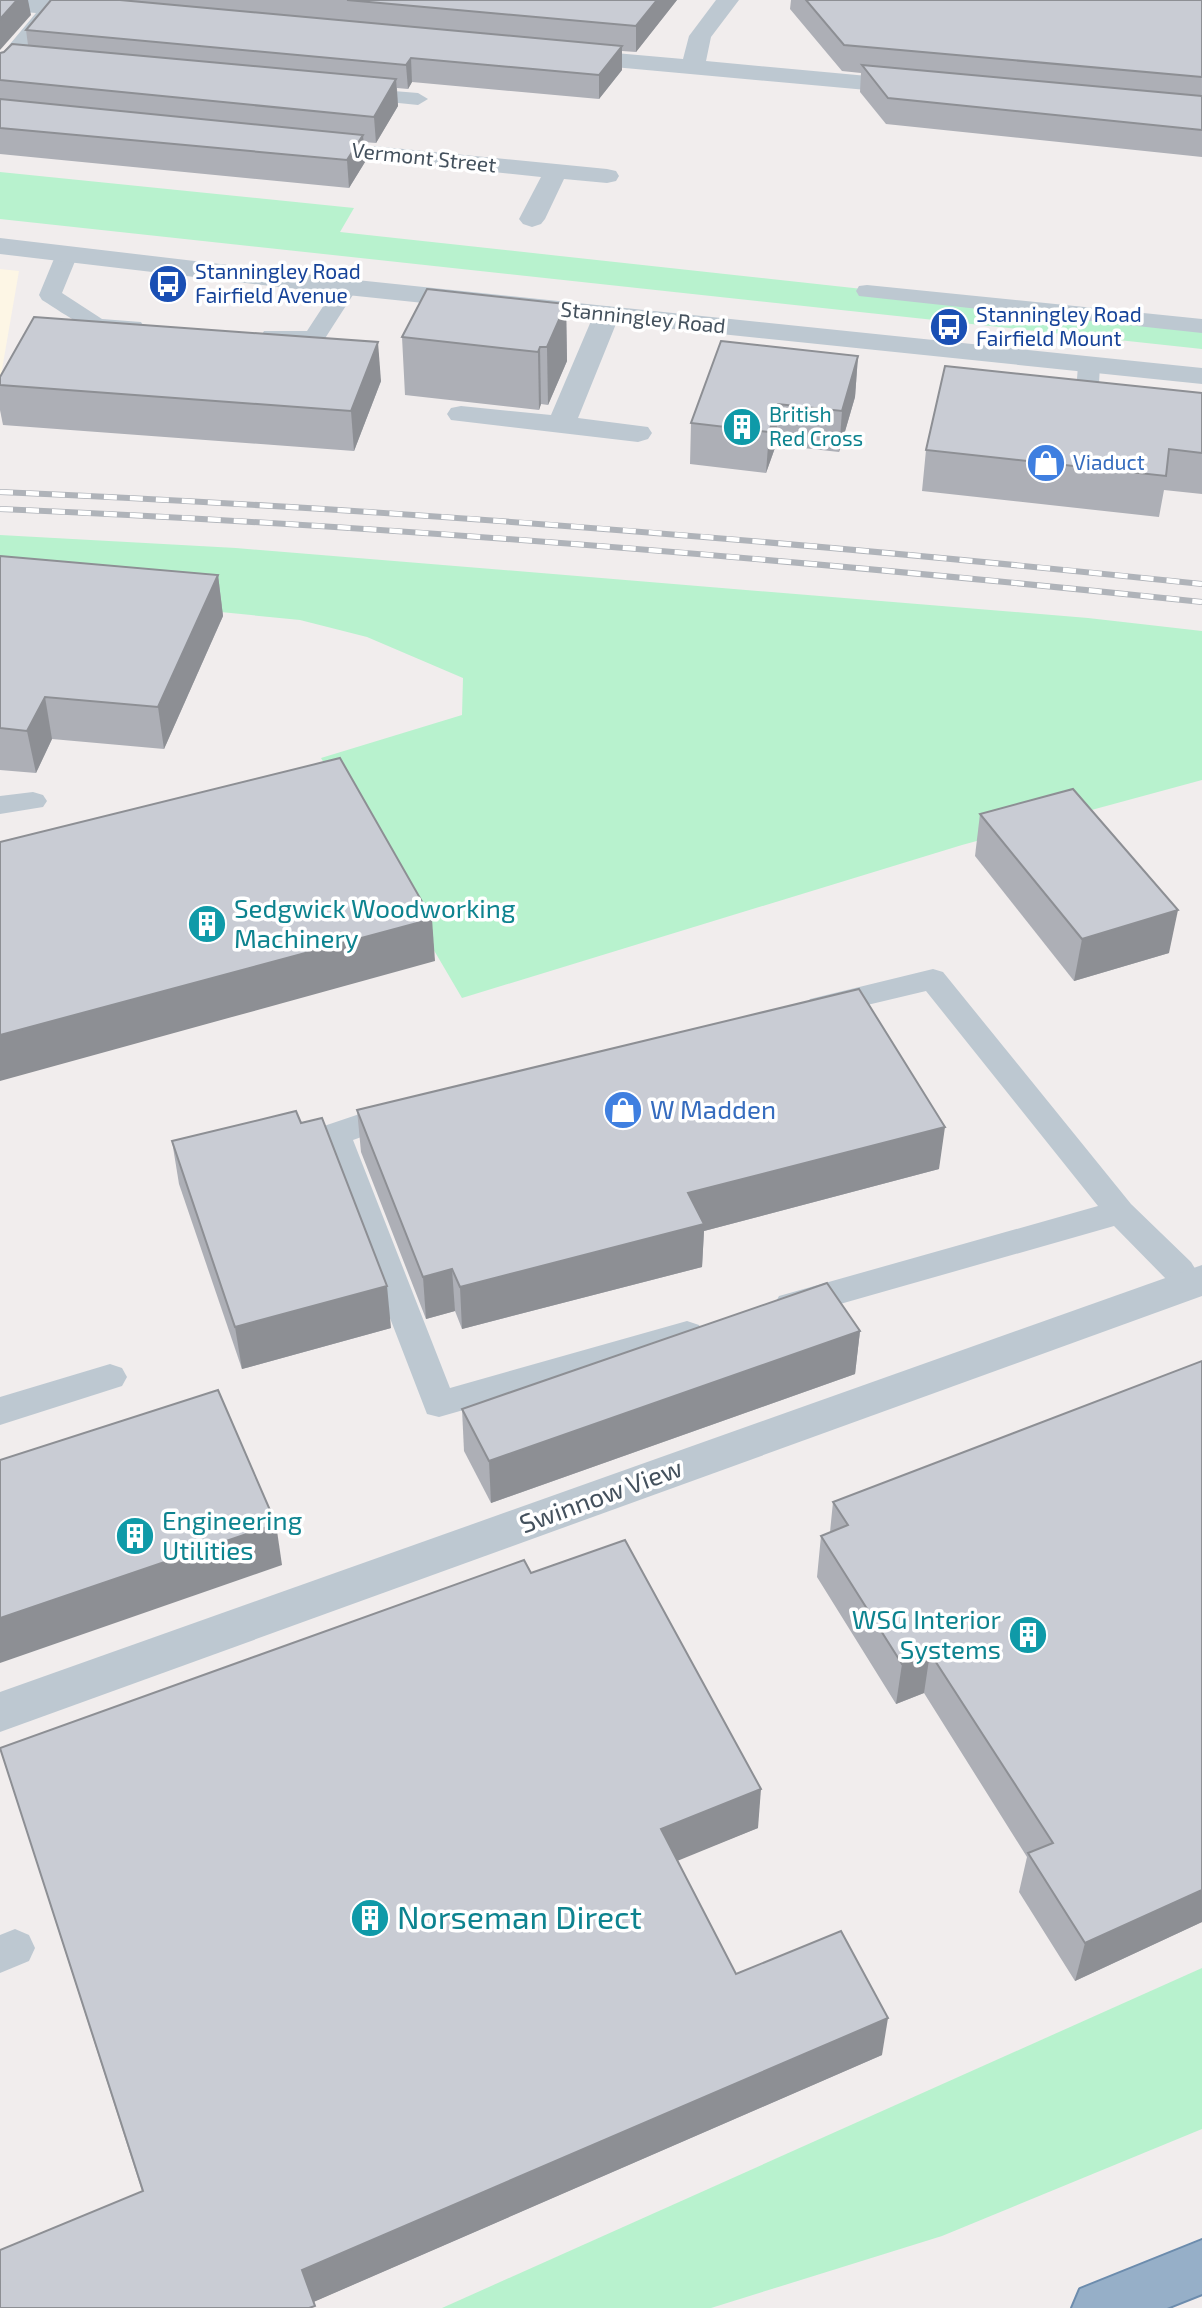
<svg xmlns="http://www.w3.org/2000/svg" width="1202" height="2308" viewBox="0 0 1202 2308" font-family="'Exo 2',sans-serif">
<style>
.commercial{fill:#fdf6e5}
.green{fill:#b8f2ce}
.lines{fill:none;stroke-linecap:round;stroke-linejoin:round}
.trunk-casing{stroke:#6c8cad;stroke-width:4}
.service{fill:#bdc8d1;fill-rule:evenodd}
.minor{fill:#bdc8d1;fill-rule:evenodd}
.tertiary{fill:#bdc8d1;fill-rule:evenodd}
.trunk{fill:#96afc8;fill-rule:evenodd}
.rail-casing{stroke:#afb3b9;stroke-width:6}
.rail{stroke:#fff;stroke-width:4.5;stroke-dasharray:13;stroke-linecap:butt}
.wall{fill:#adafb6}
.shaded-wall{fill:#8d8f94}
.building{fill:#c9ccd4;stroke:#8d8f94;stroke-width:2}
.labels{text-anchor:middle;stroke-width:7;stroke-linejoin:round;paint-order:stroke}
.far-street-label{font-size:21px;fill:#44515d;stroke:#fff}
.far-transit-label{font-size:21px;fill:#164399;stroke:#fff;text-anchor:start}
.far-culture-label{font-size:21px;fill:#0d838f;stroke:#fff;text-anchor:start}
.far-shop-label{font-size:21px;fill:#366cbe;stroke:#fff;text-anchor:start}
.culture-label{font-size:26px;fill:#0d838f;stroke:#fff;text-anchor:start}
.shop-label{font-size:26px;fill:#366cbe;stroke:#fff;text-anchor:start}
.street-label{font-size:26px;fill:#44515d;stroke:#fff}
.near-culture-label{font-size:32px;fill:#0d838f;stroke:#fff;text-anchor:start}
</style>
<rect width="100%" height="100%" fill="#f1eded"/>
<path class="commercial" d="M 0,269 L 19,271 L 0,381 Z"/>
<g class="green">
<path d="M 0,172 L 354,208 L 340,232 L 1202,326 L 1202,349 L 0,219 Z"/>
<path d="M 0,535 L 236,548 L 1088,618 L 1202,631 L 1202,780 L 962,845 L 462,998 L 321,758 L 462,715 L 463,678 L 367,637 L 300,620 L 0,590 Z"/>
<path d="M 1202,1968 L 1202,2129 L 942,2236 L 711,2308 L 442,2308 Z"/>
</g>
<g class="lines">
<g class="trunk-casing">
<path id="trunk" d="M 1202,2240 L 1202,2294 L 1167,2308 L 1072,2308 L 1080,2289 Z"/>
</g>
<g class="service">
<path d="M 357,88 L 418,93 L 428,99 L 418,105 L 350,98 L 347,94 L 350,90 Z"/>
<path d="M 67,248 L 74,250 L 78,254 L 62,293 L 102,319 L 141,322 L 144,327 L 141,332 C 101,342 74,320 42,300 L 39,295 L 56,254 L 60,250 Z"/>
<path d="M 347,281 L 355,282 L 358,287 L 322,343 L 272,343 L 264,341 L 261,336 L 264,331 L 307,331 L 339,282 Z"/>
<path d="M 867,285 L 1202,319 L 1202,333 L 859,296 L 856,291 L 859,286 Z"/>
<path d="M 1089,358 L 1097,360 L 1100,365 L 1098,402 L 1111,404 L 1114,409 L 1111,414 L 1103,416 L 1078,412 L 1075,407 L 1078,365 L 1081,360 Z"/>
<path d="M 33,792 L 43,795 L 47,801 L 43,807 L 0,814 L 0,796 Z"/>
<path d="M 933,969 L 943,972 L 1131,1204 L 1191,1262 L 1202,1280 L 1200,1294 L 1188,1297 L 1176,1294 L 1167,1280 L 1114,1226 L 791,1318 L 779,1314 L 774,1305 L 779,1296 L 1098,1206 L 926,991 L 821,1016 L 810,1013 L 806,1006 L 810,999 Z"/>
<path d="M 398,1101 L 409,1104 L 414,1112 L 409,1120 L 353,1140 L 450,1388 L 687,1321 L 699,1325 L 704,1334 L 699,1343 L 439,1417 L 427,1414 L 319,1134 L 324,1126 Z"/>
<path d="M 110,1364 L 122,1368 L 127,1377 L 122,1386 L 0,1425 L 0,1397 Z"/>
<path d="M 15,1929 L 29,1935 L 35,1948 L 29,1961 L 0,1973 L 0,1935 Z"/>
</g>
<g class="minor">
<path d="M 0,0 L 70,0 L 68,2 L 107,7 L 110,12 L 107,17 L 99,19 L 58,15 L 8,76 L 0,78 L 0,56 L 36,13 L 0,10 Z"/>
<path d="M 716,0 L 739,0 L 711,37 L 706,61 L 911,80 L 919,82 L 923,87 L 919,92 L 911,94 L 570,63 L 562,61 L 558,56 L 562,51 L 570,49 L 683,59 L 689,36 Z"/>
<path d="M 312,140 L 607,169 L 616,171 L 619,176 L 616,181 L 607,183 L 564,179 L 545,219 L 541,224 L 532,227 L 523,224 L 519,219 L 541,177 L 303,152 L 300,147 L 303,142 Z"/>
<path d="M 607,306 L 616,308 L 620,314 L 578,418 L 648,427 L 652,433 L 648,439 L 638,442 L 451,420 L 447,414 L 451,408 L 461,406 L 551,415 L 594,314 L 598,308 Z"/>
<path d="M 1202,1265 L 1202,1296 L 0,1732 L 0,1692 Z"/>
</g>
<path class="tertiary" d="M 0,238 L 347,279 L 1202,368 L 1202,384 L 347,295 L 0,254 Z"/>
<use href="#trunk" class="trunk"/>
<g class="rail-casing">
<g id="rail">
<path d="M 0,492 C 402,509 802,542 1202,584"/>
<path d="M 0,509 C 402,526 802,560 1202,602"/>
</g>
</g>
<use href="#rail" class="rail"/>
</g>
<g class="wall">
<path d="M 51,0 L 677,0 L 636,52 L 622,51 L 622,70 L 599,99 L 412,82 L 408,89 L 397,88 L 398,106 L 376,143 L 363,142 L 365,162 L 349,188 L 0,154 L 0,53 L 28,45 L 26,30 Z"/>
<path d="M 791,0 L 1202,0 L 1202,157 L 886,124 L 860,92 L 861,73 L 842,71 L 790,9 Z"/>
<path d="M 566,304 L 567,361 L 548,405 L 541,404 L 539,410 L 405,395 L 402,337 Z"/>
<path d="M 858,356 L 855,397 L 839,452 L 776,445 L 766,473 L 690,464 L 691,423 Z"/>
<path d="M 0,377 L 381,381 L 354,451 L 3,425 L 0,410 Z"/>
<path d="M 1202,393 L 1202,494 L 1164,490 L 1159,517 L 922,491 L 926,450 Z"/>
<path d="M 0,556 L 218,575 L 223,616 L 164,749 L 52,739 L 36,773 L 0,770 Z"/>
<path d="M 980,814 L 1169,953 L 1074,981 L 975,856 Z"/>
<path d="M 357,1110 L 939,1169 L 704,1231 L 702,1267 L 462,1329 L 455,1311 L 426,1319 L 361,1152 Z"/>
<path d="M 172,1141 L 391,1328 L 242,1369 L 179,1184 Z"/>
<path d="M 860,1331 L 855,1374 L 491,1503 L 464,1451 L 462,1409 Z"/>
<path d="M 833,1502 L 1202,1922 L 1075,1981 L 1019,1892 L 1027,1857 L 924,1693 L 896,1704 L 817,1577 L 821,1536 L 830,1532 Z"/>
<path d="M 531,1573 L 758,1828 L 677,1860 L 736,1974 L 882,2055 L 313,2302 L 142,2191 L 0,1748 Z"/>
</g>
<g class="shaded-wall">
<path d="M 17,0 L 28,0 L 31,15 L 0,50 L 0,19 Z"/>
<path d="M 657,0 L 677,0 L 636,52 L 636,26 Z"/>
<path d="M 622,46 L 622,70 L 599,99 L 599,75 Z"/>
<path d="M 411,58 L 412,82 L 408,89 L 406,65 Z"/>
<path d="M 396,79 L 398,106 L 376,143 L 374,117 Z"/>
<path d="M 363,135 L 365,162 L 349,188 L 347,160 Z"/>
<path d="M 566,304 L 567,361 L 548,405 L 547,347 Z"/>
<path d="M 378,342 L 381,381 L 354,451 L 351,411 Z"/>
<path d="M 540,347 L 541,404 L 539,410 L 538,352 Z"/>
<path d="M 858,356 L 855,397 L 839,452 L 842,411 Z"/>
<path d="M 778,404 L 776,445 L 766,473 L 769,432 Z"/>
<path d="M 218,575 L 223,616 L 164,749 L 158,707 Z"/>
<path d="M 45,697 L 52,739 L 36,773 L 27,731 Z"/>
<path d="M 1178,910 L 1169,953 L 1074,981 L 1082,939 Z"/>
<path d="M 432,919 L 435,961 L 0,1081 L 0,1035 Z"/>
<path d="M 945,1127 L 939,1169 L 704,1231 L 702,1267 L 462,1329 L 460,1287 L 688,1193 Z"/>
<path d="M 452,1269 L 455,1311 L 426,1319 L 423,1277 Z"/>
<path d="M 387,1286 L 391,1328 L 242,1369 L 235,1327 Z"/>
<path d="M 860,1331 L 855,1374 L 491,1503 L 489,1461 Z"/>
<path d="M 276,1524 L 282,1565 L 0,1663 L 0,1618 Z"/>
<path d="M 930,1653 L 924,1693 L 896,1704 L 902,1664 Z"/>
<path d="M 761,1789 L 758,1828 L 660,1868 L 661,1829 Z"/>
<path d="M 1202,1890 L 1202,1922 L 1075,1981 L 1085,1943 Z"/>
<path d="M 888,2018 L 882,2055 L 309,2304 L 302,2270 Z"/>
</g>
<g class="building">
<path d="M 0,0 L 17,0 L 0,19 Z"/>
<path d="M 51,0 L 120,0 L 622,46 L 599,75 L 411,58 L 406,65 L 26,30 Z"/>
<path d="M 347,0 L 657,0 L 636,26 Z"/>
<path d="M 806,0 L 1202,0 L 1202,77 L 844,45 Z"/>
<path d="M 12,44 L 396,79 L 374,117 L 0,80 L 0,53 L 4,52 Z"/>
<path d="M 862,65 L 1202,96 L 1202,130 L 888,98 Z"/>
<path d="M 0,99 L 363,135 L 347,160 L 0,128 Z"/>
<path d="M 427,289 L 566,304 L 547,347 L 540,347 L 538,352 L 402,337 Z"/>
<path d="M 34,317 L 378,342 L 351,411 L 0,385 L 0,377 Z"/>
<path d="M 721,341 L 858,356 L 842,411 L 778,404 L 769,432 L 691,423 Z"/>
<path d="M 945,366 L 1202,393 L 1202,453 L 1169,449 L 1166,476 L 926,450 Z"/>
<path d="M 0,556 L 218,575 L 158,707 L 45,697 L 27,731 L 0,728 Z"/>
<path d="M 340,758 L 432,919 L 0,1035 L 0,842 Z"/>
<path d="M 1073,789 L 1178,910 L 1082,939 L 980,814 Z"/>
<path d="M 859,989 L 945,1127 L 688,1193 L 704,1224 L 460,1287 L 452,1269 L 423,1277 L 357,1110 Z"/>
<path d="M 296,1111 L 301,1123 L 322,1118 L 387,1286 L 235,1327 L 172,1141 Z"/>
<path d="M 827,1283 L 860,1331 L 489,1461 L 462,1409 Z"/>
<path d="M 1202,1361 L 1202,1890 L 1085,1943 L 1028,1853 L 1053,1843 L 930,1653 L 902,1664 L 821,1536 L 848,1525 L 833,1502 Z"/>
<path d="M 218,1390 L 276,1524 L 0,1618 L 0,1460 Z"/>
<path d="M 625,1540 L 761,1789 L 661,1829 L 736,1974 L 841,1931 L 888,2018 L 302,2270 L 315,2306 L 309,2308 L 0,2308 L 0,2250 L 143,2191 L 0,1748 L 524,1560 L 531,1573 Z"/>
</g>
<defs>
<g id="bus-disc" transform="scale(2.0125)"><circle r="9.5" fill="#1a4fb4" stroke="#fff"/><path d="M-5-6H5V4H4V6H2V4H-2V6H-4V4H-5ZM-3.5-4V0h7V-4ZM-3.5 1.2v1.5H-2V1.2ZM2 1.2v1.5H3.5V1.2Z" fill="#fff"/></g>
<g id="building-disc" transform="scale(2.0125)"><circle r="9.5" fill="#0f9aa8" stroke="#fff"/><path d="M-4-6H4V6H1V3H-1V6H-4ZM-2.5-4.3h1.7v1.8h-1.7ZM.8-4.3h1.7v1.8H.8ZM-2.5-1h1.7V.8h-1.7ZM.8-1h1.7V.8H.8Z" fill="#fff"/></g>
<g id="shop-disc" transform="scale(2.0125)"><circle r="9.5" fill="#3f7fe0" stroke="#fff"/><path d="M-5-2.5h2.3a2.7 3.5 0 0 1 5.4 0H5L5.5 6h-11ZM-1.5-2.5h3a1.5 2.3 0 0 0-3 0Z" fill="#fff"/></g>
</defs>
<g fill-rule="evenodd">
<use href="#bus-disc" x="168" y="284"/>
<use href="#bus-disc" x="949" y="327"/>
<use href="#building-disc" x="742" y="427"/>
<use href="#shop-disc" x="1046" y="463"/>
<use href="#building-disc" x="207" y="924"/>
<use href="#shop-disc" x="623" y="1110"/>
<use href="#building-disc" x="135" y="1536"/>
<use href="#building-disc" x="1028" y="1635"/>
<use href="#building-disc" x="370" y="1918"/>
</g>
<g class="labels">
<g class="far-street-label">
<text transform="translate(424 158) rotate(6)" y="7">Vermont Street</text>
<text transform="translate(643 318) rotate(6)" y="7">Stanningley Road</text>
</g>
<g class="far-transit-label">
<text x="195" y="279">Stanningley Road<tspan x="195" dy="24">Fairfield Avenue</tspan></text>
<text x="976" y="322">Stanningley Road<tspan x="976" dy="24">Fairfield Mount</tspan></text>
</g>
<g class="far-culture-label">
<text x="769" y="422">British<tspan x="769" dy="24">Red Cross</tspan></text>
</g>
<g class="far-shop-label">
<text x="1073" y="470">Viaduct</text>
</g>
<g class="culture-label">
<text x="234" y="918">Sedgwick Woodworking<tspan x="234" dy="30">Machinery</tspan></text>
<text x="162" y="1530">Engineering<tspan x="162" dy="30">Utilities</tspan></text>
<text x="1001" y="1629" text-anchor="end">WSG Interior<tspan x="1001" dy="30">Systems</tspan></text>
</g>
<g class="shop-label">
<text x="650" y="1119">W Madden</text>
</g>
<g class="street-label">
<text transform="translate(601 1496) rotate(-20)" y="9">Swinnow View</text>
</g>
<g class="near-culture-label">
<text x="397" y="1929">Norseman Direct</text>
</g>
</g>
</svg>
